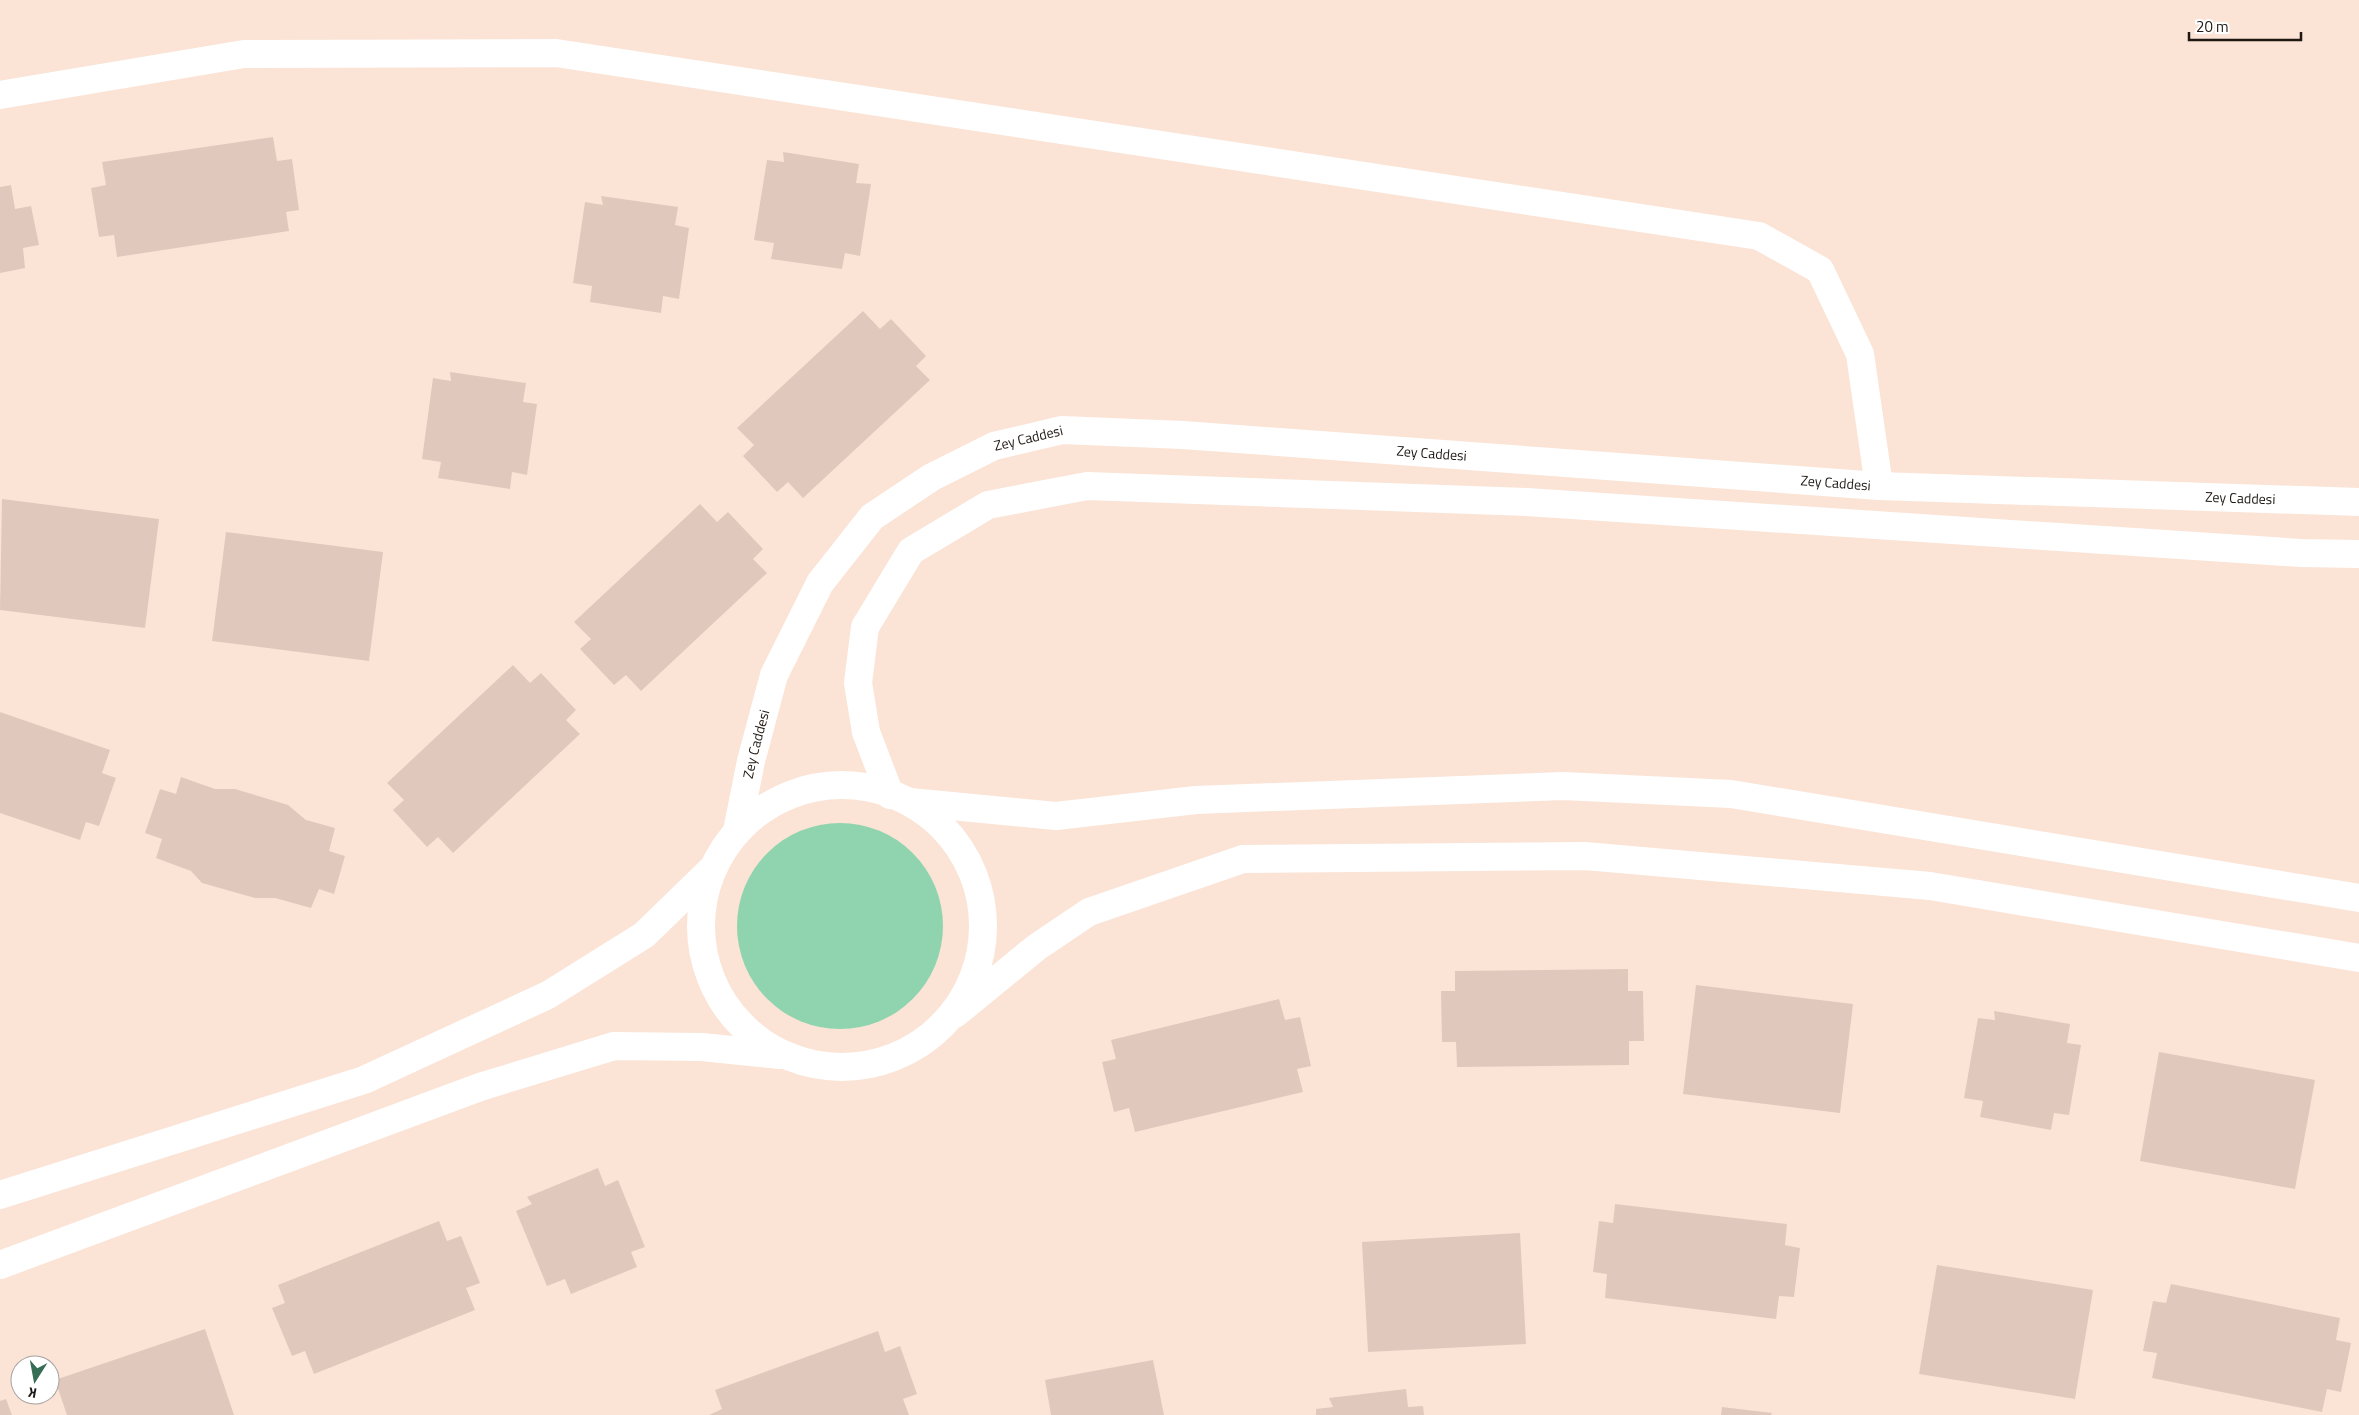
<svg xmlns="http://www.w3.org/2000/svg" width="2359" height="1415" viewBox="0 0 2359 1415" font-family="'Titillium Web',sans-serif">
<style>
.green{fill:#8fd4ae}
.building{fill:#e1c8bd}
.lines{fill:none;stroke-linecap:round;stroke-linejoin:round}
.minor{stroke:#fff;stroke-width:28}
.tertiary{stroke:#fff;stroke-width:28}
.secondary{stroke:#fff;stroke-width:28}
.labels{text-anchor:middle;stroke-width:4;stroke-linejoin:round;paint-order:stroke}
.street-label{font-size:14px;fill:#1f1712;stroke:#fff}
</style>
<rect width="100%" height="100%" fill="#fbe4d6"/>
<circle class="green" cx="840" cy="926" r="103"/>
<g class="building">
<path d="M 273,137 L 277,161 L 292,159 L 299,210 L 286,212 L 289,231 L 117,257 L 114,235 L 99,237 L 91,188 L 106,185 L 102,162 Z"/>
<path d="M 783,152 L 859,164 L 856,183 L 871,184 L 860,256 L 845,253 L 842,269 L 771,259 L 774,243 L 754,240 L 767,160 L 784,162 Z"/>
<path d="M 11,185 L 15,209 L 31,206 L 39,245 L 23,248 L 25,268 L 0,273 L 0,187 Z"/>
<path d="M 601,196 L 678,207 L 675,225 L 689,228 L 679,299 L 663,296 L 661,313 L 590,302 L 592,286 L 573,283 L 585,202 L 603,205 Z"/>
<path d="M 863,311 L 880,329 L 891,319 L 926,356 L 916,366 L 930,380 L 803,498 L 788,482 L 777,492 L 743,456 L 754,445 L 737,428 Z"/>
<path d="M 450,372 L 526,383 L 523,402 L 537,404 L 527,475 L 512,472 L 510,489 L 438,478 L 441,462 L 422,459 L 433,378 L 451,381 Z"/>
<path d="M 2,499 L 159,519 L 145,628 L 0,610 Z"/>
<path d="M 700,504 L 717,522 L 728,512 L 763,549 L 753,559 L 767,573 L 641,691 L 626,675 L 614,685 L 580,649 L 591,639 L 574,622 Z"/>
<path d="M 226,532 L 383,552 L 369,661 L 212,641 Z"/>
<path d="M 513,665 L 530,683 L 541,673 L 576,710 L 566,720 L 580,734 L 453,853 L 438,837 L 427,847 L 393,810 L 404,800 L 387,783 Z"/>
<path d="M 0,712 L 110,750 L 102,773 L 116,778 L 99,826 L 86,822 L 80,840 L 0,813 Z"/>
<path d="M 181,777 L 215,789 L 235,789 L 288,805 L 306,820 L 335,828 L 329,851 L 345,856 L 334,894 L 319,889 L 311,908 L 275,898 L 255,898 L 202,883 L 191,871 L 156,858 L 162,839 L 145,833 L 160,789 L 176,794 Z"/>
<path d="M 1628,969 L 1628,991 L 1643,991 L 1644,1041 L 1629,1041 L 1629,1065 L 1457,1067 L 1456,1042 L 1442,1042 L 1441,991 L 1455,991 L 1455,971 Z"/>
<path d="M 1696,985 L 1853,1004 L 1840,1113 L 1683,1094 Z"/>
<path d="M 1279,999 L 1285,1020 L 1300,1017 L 1311,1066 L 1297,1069 L 1303,1092 L 1135,1132 L 1129,1108 L 1114,1112 L 1102,1062 L 1116,1059 L 1111,1040 Z"/>
<path d="M 1994,1011 L 2070,1024 L 2067,1043 L 2081,1045 L 2069,1115 L 2054,1113 L 2051,1130 L 1980,1117 L 1983,1101 L 1964,1098 L 1978,1018 L 1995,1020 Z"/>
<path d="M 2159,1052 L 2315,1080 L 2295,1189 L 2140,1161 Z"/>
<path d="M 598,1168 L 605,1186 L 618,1180 L 645,1247 L 631,1252 L 637,1267 L 571,1294 L 565,1279 L 547,1286 L 516,1211 L 532,1204 L 527,1197 Z"/>
<path d="M 1615,1204 L 1787,1224 L 1785,1245 L 1800,1248 L 1794,1297 L 1779,1296 L 1776,1319 L 1605,1298 L 1607,1274 L 1593,1272 L 1599,1221 L 1613,1223 Z"/>
<path d="M 439,1221 L 447,1241 L 461,1236 L 480,1283 L 466,1288 L 475,1310 L 314,1374 L 305,1351 L 292,1356 L 272,1308 L 285,1303 L 278,1285 Z"/>
<path d="M 1520,1233 L 1526,1344 L 1368,1352 L 1362,1242 Z"/>
<path d="M 1937,1265 L 2093,1290 L 2075,1399 L 1919,1374 Z"/>
<path d="M 2171,1284 L 2340,1318 L 2336,1340 L 2351,1343 L 2341,1392 L 2327,1389 L 2322,1412 L 2152,1378 L 2157,1353 L 2143,1351 L 2153,1301 L 2166,1303 Z"/>
<path d="M 205,1329 L 234,1415 L 67,1415 L 55,1380 Z"/>
<path d="M 878,1331 L 885,1352 L 900,1346 L 917,1394 L 903,1399 L 909,1415 L 709,1415 L 722,1409 L 715,1390 Z"/>
<path d="M 1153,1360 L 1164,1415 L 1051,1415 L 1045,1380 Z"/>
<path d="M 1406,1389 L 1408,1407 L 1423,1406 L 1424,1415 L 1316,1415 L 1316,1409 L 1333,1407 L 1329,1398 Z"/>
<path d="M 6,1399 L 12,1415 L 0,1415 L 0,1401 Z"/>
<path d="M 1722,1407 L 1772,1413 L 1771,1415 L 1721,1415 Z"/>
</g>
<g class="lines">
<path class="minor" d="M 0,95 L 244,54 L 556,53 L 1759,236 L 1820,270 L 1860,354 L 1879,486"/>
<g class="tertiary">
<circle cx="842" cy="926" r="141"/>
<path d="M 910,802 L 1056,816 L 1196,800 L 1563,786 L 1731,794 L 2359,898"/>
<path d="M 955,1014 L 1037,947 L 1089,912 L 1243,859 L 1585,856 L 1930,886 L 2359,958"/>
<path d="M 0,1195 L 364,1080 L 548,995 L 644,935 L 712,869"/>
<path d="M 0,1265 L 480,1087 L 614,1046 L 702,1047 L 780,1055"/>
</g>
<g class="secondary">
<path d="M 890,795 L 866,732 L 858,683 L 865,627 L 911,551 L 988,505 L 1087,486 L 1527,502 L 2301,553 L 2359,554"/>
<path id="s1" d="M 737,831 L 751,761 L 774,675 L 820,583 L 872,517 L 932,477 L 994,446 L 1062,430 L 1183,435 L 1879,486 L 2359,502"/>
</g>
</g>
<g class="labels">
<g class="street-label">
<text dy="5" stroke="none"><textPath href="#s1" startOffset="524">Zey Caddesi</textPath></text>
<text dy="5" stroke="none"><textPath href="#s1" startOffset="929">Zey Caddesi</textPath></text>
<text dy="5" stroke="none"><textPath href="#s1" startOffset="1334">Zey Caddesi</textPath></text>
<text dy="5" stroke="none"><textPath href="#s1" startOffset="1739">Zey Caddesi</textPath></text>
<text dy="5" stroke="none"><textPath href="#s1" startOffset="89">Zey Caddesi</textPath></text>
</g>
</g>
<g transform="translate(35 1380) rotate(191)"><circle r="24" fill="#ffffff" stroke="#a5a2a0"/>
<path d="M0-4L9 19L0 12L-9 19Z" fill="#356d55"/>
<text y="-8" font-size="14" font-weight="bold" text-anchor="middle" fill="#1f1712">K</text>
</g>
<path d="M2189 32v8h112v-8" fill="none" stroke="#1f1712" stroke-width="2.5"/>
<text x="2196" y="32" font-size="15" fill="#1f1712" stroke="#ffffff" stroke-width="4" paint-order="stroke">20 m</text>
</svg>
